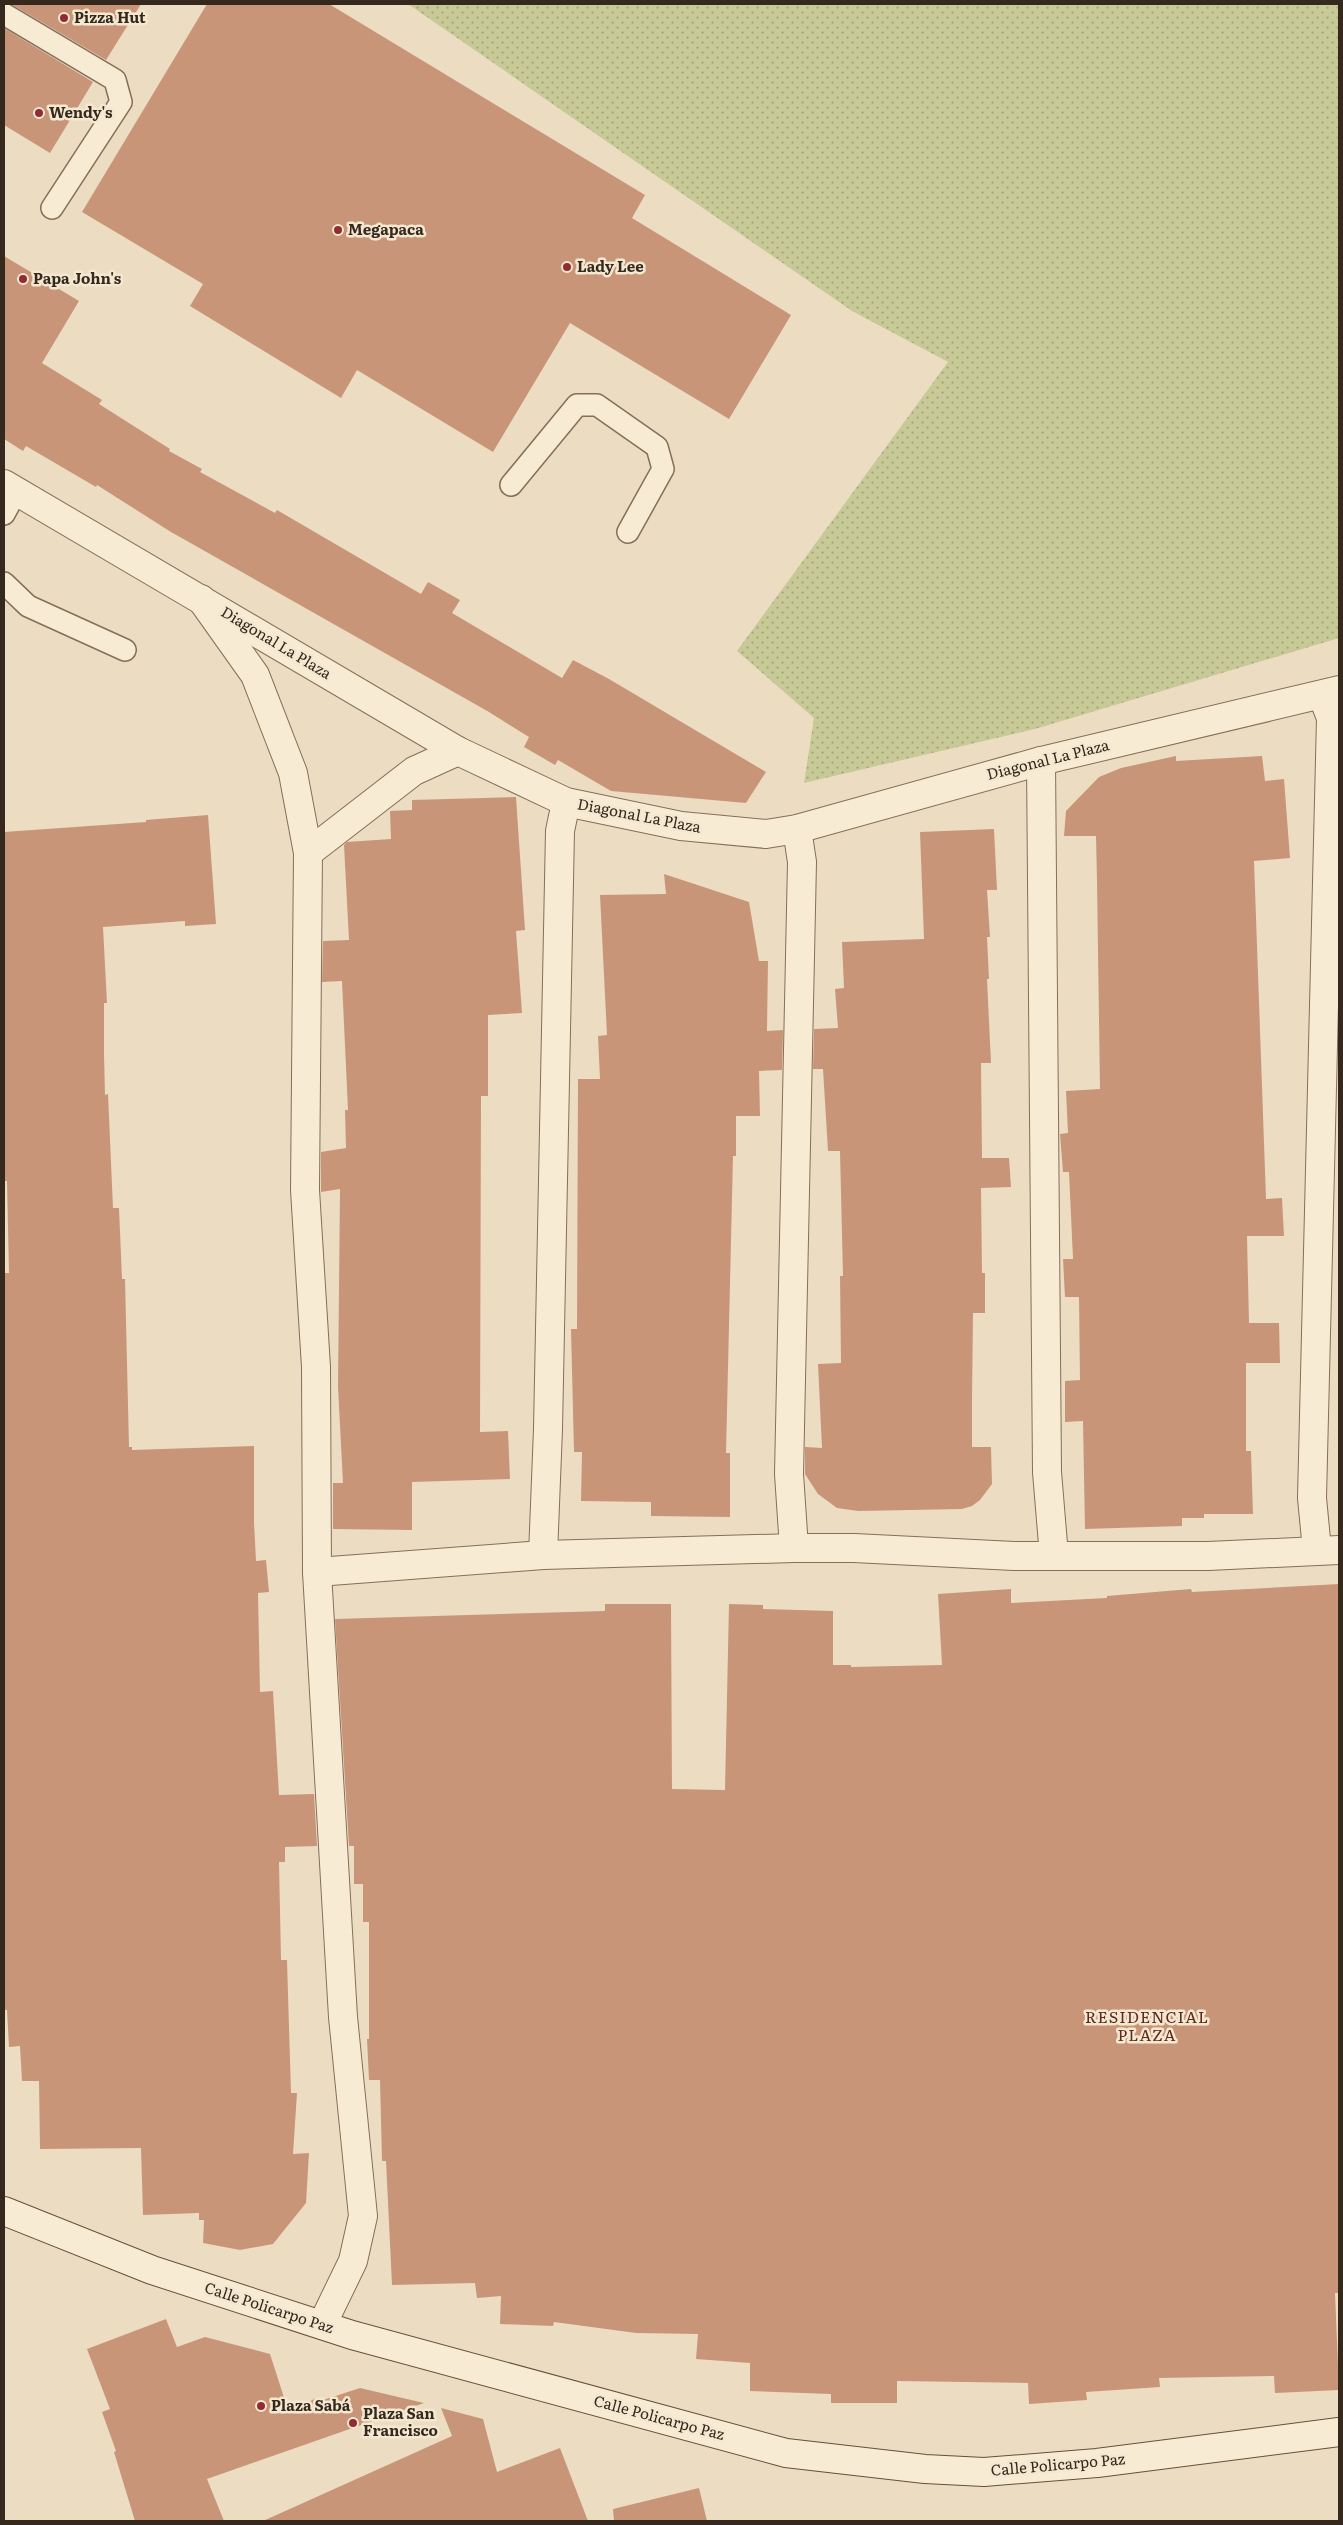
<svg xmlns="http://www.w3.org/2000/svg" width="1343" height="2525" viewBox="0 0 1343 2525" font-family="Literata,serif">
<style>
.grass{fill:url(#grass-dots)}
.building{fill:#c99579}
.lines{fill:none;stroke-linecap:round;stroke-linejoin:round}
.lane-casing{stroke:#856e5a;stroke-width:24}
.street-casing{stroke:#856e5a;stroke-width:30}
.secondary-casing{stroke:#674f3d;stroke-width:30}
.lane{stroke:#f7ebd4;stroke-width:21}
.street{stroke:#f7ebd4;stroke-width:28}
.secondary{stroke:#f7ebd4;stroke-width:28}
.poi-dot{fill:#922c33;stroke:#f4e8d1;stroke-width:2}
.labels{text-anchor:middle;stroke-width:5;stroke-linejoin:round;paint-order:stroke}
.poi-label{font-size:15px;font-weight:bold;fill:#35281d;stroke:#f4e8d1;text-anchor:start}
.street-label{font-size:15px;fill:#35281d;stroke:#f4e8d1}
.neighbourhood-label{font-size:16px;letter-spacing:1px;fill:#60281e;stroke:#f4e8d1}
</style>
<defs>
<pattern id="grass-dots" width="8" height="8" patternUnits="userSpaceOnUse" patternTransform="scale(1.25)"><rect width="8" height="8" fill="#c7ca96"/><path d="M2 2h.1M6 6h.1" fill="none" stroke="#a2a47a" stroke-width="1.8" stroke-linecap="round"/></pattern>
</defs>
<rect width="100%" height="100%" fill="#ecddc2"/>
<path class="grass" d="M 408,4 L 1339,4 L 1339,638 L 1035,729 L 804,783 L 814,718 L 737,651 L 948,362 L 852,311 Z"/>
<g class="building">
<path d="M 11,4 L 141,4 L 106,60 Z"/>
<path d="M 207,4 L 329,4 L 645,195 L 632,218 L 791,315 L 729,419 L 570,323 L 493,452 L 357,370 L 341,398 L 190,306 L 203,284 L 82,212 Z"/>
<path d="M 4,28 L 93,82 L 50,153 L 4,125 Z"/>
<path d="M 4,256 L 79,301 L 42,363 L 102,400 L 99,404 L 170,449 L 169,451 L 202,469 L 200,472 L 275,513 L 277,510 L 421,594 L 428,582 L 460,600 L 452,613 L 562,678 L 573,660 L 609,679 L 766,772 L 746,803 L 611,791 L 558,760 L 555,765 L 524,747 L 529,737 L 489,712 L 171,532 L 97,485 L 96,487 L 26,446 L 23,451 L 4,439 Z"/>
<path d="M 1176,756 L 1176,761 L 1262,756 L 1265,781 L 1284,779 L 1290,858 L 1254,861 L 1266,1199 L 1282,1198 L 1284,1236 L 1247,1236 L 1249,1323 L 1279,1323 L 1280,1363 L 1246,1363 L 1246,1451 L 1251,1451 L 1253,1514 L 1204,1514 L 1204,1518 L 1182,1518 L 1182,1526 L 1085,1529 L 1083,1421 L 1065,1422 L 1065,1381 L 1080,1380 L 1079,1297 L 1065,1297 L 1063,1259 L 1073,1259 L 1069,1172 L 1063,1172 L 1060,1134 L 1068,1133 L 1066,1091 L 1100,1089 L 1097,881 L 1096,836 L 1064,836 L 1066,811 L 1099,777 L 1121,768 Z"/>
<path d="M 516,797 L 525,930 L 516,931 L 522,1013 L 488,1015 L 488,1096 L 481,1096 L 480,1432 L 508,1431 L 510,1479 L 412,1482 L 412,1530 L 333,1529 L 333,1483 L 343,1483 L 338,1387 L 340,1189 L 321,1192 L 321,1152 L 346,1148 L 345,1110 L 348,1110 L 342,981 L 322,982 L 323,941 L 349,940 L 344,845 L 347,842 L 391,839 L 390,811 L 412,810 L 412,800 Z"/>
<path d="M 208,815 L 216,924 L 185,926 L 185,921 L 103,927 L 107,1003 L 104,1003 L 104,1054 L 105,1095 L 108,1094 L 113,1208 L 119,1208 L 122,1279 L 125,1279 L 129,1447 L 132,1447 L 132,1450 L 254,1446 L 254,1522 L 256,1561 L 266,1560 L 269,1592 L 258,1593 L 260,1692 L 273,1691 L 279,1795 L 314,1794 L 317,1846 L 285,1847 L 285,1862 L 279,1862 L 281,1960 L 287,1960 L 291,2093 L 297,2093 L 293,2154 L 309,2153 L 306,2203 L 273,2244 L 240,2250 L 203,2243 L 204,2220 L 199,2220 L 199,2213 L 143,2215 L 141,2148 L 40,2149 L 39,2081 L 22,2081 L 20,2046 L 9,2047 L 7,2010 L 4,2010 L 4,1273 L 9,1273 L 7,1181 L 4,1181 L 4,832 L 146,822 L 146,820 Z"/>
<path d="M 994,829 L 997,890 L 987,890 L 990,937 L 987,937 L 989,979 L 987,979 L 991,1063 L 981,1063 L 982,1158 L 1009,1158 L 1011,1187 L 981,1188 L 982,1273 L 985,1273 L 985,1313 L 973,1313 L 972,1401 L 972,1447 L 991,1447 L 992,1484 L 980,1500 L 972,1506 L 962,1509 L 858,1511 L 837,1508 L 818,1494 L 805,1474 L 805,1447 L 822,1448 L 818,1364 L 841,1363 L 840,1276 L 843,1276 L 840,1151 L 828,1151 L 823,1069 L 813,1069 L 814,1029 L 838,1028 L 835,989 L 844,988 L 842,942 L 924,939 L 920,832 Z"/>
<path d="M 664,874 L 749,902 L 759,961 L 768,961 L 767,1031 L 783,1030 L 782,1070 L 759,1071 L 760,1116 L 736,1116 L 736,1156 L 733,1156 L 726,1453 L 730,1453 L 730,1517 L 651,1516 L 651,1502 L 581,1501 L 582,1452 L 574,1452 L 571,1329 L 577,1329 L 578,1079 L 600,1079 L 598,1036 L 607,1035 L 600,895 L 666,894 Z"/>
<path d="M 1339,1584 L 1339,2293 L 1335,2293 L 1339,2390 L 1275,2393 L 1274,2376 L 1159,2378 L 1160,2387 L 1086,2392 L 1087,2400 L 1029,2404 L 1028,2383 L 897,2381 L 897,2403 L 831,2403 L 831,2394 L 750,2391 L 750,2363 L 696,2359 L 698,2334 L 636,2333 L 554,2322 L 553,2326 L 500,2324 L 501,2296 L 477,2298 L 475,2283 L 392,2285 L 386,2161 L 382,2161 L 380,2080 L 369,2080 L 367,2039 L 369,2039 L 369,1922 L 363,1922 L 363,1884 L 354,1884 L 354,1846 L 349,1846 L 335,1619 L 605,1611 L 605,1604 L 671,1604 L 672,1789 L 725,1790 L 729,1604 L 763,1605 L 763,1609 L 833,1611 L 833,1665 L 851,1665 L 851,1667 L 942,1665 L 938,1594 L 1011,1589 L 1011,1603 L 1107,1598 L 1107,1596 L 1191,1589 L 1192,1592 Z"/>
<path d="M 166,2319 L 177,2347 L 205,2337 L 270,2354 L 289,2413 L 316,2398 L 317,2402 L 360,2388 L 424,2403 L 207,2479 L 224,2521 L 135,2521 L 114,2452 L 116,2451 L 102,2412 L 110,2409 L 87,2349 Z"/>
<path d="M 441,2408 L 483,2419 L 497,2472 L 560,2448 L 588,2521 L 263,2521 L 452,2436 Z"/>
<path d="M 699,2488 L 707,2521 L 614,2521 L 613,2509 Z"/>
</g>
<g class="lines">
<g class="lane-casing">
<g id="lane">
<path d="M 4,14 L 115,80 L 121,102 L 52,208"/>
<path d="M 511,485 L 577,405 L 597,405 L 657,447 L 663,469 L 628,532"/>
<path d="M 4,514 L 16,492"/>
<path d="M 4,583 L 28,606 L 125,650"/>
</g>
</g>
<g class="street-casing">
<g id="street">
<path d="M 4,484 L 458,751 L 566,802 L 681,826 L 766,834 L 797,829 L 1041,761 L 1339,690"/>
<path d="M 201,599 L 255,675 L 293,773 L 308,853 L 305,1190 L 316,1367 L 317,1572 L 343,2017 L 363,2216 L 353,2261 L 322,2325"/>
<path d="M 1041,761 L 1047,1472 L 1054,1556"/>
<path d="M 308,853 L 414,771 L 458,751"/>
<path d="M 794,1548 L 789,1474 L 802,862 L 797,829"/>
<path d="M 1317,1550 L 1312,1498 L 1331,718 L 1322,695"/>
<path d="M 543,1555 L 548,1429 L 560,831 L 566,802"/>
<path d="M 317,1572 L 543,1555 L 794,1548 L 854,1548 L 1014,1556 L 1208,1556 L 1339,1550"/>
</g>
</g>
<g class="secondary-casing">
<path id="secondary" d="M 4,2211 L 152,2270 L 352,2335 L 786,2453 L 925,2469 L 984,2472 L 1097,2463 L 1339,2432"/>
</g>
<use href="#lane" class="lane"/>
<use href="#street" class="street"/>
<use href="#secondary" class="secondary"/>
</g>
<g class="poi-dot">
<circle cx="64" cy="18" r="5"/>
<circle cx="39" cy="113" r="5"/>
<circle cx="338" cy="230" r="5"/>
<circle cx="567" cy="267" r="5"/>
<circle cx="23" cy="279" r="5"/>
<circle cx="261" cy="2406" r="5"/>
<circle cx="353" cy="2423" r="5"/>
</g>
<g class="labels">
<g class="poi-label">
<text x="74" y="23">Pizza Hut</text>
<text x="49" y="118">Wendy's</text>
<text x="348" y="235">Megapaca</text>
<text x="577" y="272">Lady Lee</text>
<text x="33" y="284">Papa John's</text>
<text x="271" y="2411">Plaza Sabá</text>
<text x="363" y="2419">Plaza San<tspan x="363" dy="17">Francisco</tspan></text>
</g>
<g class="street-label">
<text transform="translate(276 643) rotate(31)" y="5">Diagonal La Plaza</text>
<text transform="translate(1048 760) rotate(-14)" y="5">Diagonal La Plaza</text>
<text transform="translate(639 816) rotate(11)" y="5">Diagonal La Plaza</text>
<text transform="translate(269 2308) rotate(18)" y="5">Calle Policarpo Paz</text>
<text transform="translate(659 2418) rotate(15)" y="5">Calle Policarpo Paz</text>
<text transform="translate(1058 2465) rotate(-5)" y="5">Calle Policarpo Paz</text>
</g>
<g class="neighbourhood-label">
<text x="1147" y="2023">RESIDENCIAL<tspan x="1147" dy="18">PLAZA</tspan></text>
</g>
</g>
<rect width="1343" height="2525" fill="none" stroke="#35281d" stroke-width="10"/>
</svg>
